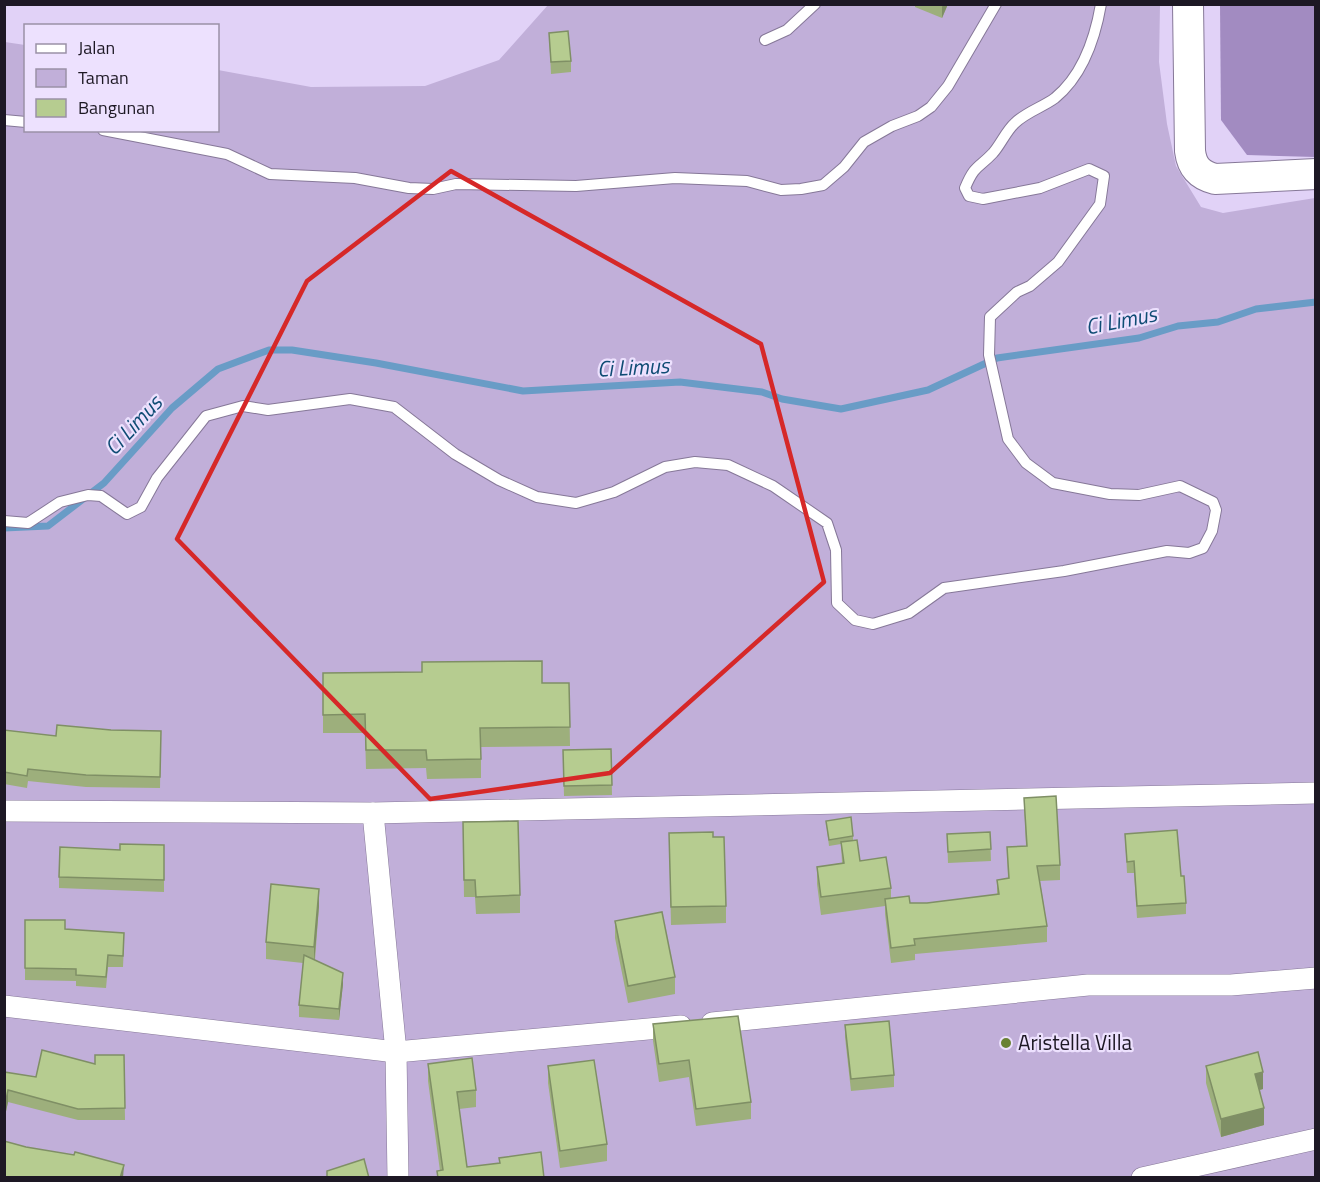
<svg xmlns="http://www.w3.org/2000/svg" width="1320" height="1182" viewBox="0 0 1320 1182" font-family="'Titillium Web',sans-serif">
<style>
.green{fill:#c1afd9}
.forest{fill:#a28bc1}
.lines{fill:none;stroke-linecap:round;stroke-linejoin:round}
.stream{stroke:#699cc6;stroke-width:7}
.lane-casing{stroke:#867898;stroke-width:12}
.street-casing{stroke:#867898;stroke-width:22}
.secondary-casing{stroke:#867898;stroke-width:32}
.lane{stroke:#fff;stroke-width:10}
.street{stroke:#fff;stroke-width:21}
.secondary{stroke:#fff;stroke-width:30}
.wall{fill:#9daf7c}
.shaded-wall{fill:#7f8f65}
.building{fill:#b6cc90;stroke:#7f8f65;stroke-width:1.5}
.marked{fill:none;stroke:#d62828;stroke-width:4.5;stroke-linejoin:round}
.poi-dot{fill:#698133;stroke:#ede1fe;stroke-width:2}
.labels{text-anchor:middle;stroke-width:4.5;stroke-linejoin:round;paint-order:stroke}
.poi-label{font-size:21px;fill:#1d1824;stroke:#ede1fe;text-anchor:start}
.water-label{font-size:22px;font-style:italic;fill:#0f4c74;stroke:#ede1fe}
</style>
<rect width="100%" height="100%" fill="#e1d2f7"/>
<path class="green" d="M 548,5 L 1160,5 L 1159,62 L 1167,124 L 1176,166 L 1201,207 L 1223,213 L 1315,198 L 1315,1177 L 5,1178 L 5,42 L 25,45 L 26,130 L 218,130 L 218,70 L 311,87 L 425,86 L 499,60 Z"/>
<path class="forest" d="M 1220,5 L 1315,5 L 1315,157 L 1247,155 L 1221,120 Z"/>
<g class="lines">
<path class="stream" d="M 4,528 L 48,526 L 104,483 L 172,408 L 218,369 L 269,350 L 292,350 L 376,363 L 523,391 L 680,382 L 762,392 L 782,399 L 841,409 L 928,390 L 997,358 L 1139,338 L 1178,326 L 1218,322 L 1256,309 L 1316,302"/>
<g class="lane-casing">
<g id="lane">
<path d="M 765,40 L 787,30 L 815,4"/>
<path d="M 4,120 L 26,122"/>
<path d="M 103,130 L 227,154 L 270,174 L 355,178 L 409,188 L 433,189 L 456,184 L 576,186 L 675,178 L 747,181 L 781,190 L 801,189 L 823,185 L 844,167 L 864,142 L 892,126 L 918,116 L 931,107 L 948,86 L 996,4"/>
<path d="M 4,521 L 28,523 L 60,502 L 88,495 L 101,496 L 127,514 L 141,507 L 157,478 L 206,416 L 243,406 L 268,410 L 350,399 L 394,407 L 455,454 L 499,480 L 537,497 L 576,503 L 614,492 L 665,467 L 695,462 L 728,465 L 773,486 L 827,523 L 836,550 L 837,603 L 855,620 L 873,624 L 909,613 L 944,588 L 1064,571 L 1167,551 L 1189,553 L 1203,548 L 1212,531 L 1216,510 L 1213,502 L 1180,486 L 1139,495 L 1110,494 L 1053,483 L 1026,463 L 1008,439 L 989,355 L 990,317 L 1017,292 L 1030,286 L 1058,262 L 1100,204 L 1104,176 L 1089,169 L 1040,188 L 983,199 L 969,196 L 965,188 C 975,164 979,168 993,153 C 1001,144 1006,131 1015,123 C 1026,112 1043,107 1055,98 C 1083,75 1095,39 1101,4"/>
</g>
</g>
<g class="street-casing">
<g id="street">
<path d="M 4,811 L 373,813 L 396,1052 L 398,1178"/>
<path d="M 373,813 L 1316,793"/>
<path d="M 4,1006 L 396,1052 L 681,1026"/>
<path d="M 712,1023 L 1088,985 L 1231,985 L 1316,978"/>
<path d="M 1142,1178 L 1316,1139"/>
</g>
</g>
<g class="secondary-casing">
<path id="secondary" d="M 1188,4 L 1190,151 C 1192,167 1199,175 1215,179 L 1316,174"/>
</g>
<use href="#lane" class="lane"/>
<use href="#street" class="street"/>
<use href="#secondary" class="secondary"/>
</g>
<g class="wall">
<path d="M 915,4 L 948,4 L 942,18 L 915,7 Z"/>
<path d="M 549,33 L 571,61 L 571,72 L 551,74 Z"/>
<path d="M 323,673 L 542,683 L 569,683 L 570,746 L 481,747 L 481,778 L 427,779 L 426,768 L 366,769 L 365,733 L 323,733 Z"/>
<path d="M 4,730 L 56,736 L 111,730 L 161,731 L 160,788 L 86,787 L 28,781 L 27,788 L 4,784 Z"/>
<path d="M 611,749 L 612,795 L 564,796 L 563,750 Z"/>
<path d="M 1024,798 L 1060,865 L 1060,880 L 1040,881 L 1047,926 L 1047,942 L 915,954 L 915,960 L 891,963 L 885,914 L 885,906 L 821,915 L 817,884 L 817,867 L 842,863 L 841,844 L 829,846 L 826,821 L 853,836 L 853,840 L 860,861 L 891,888 L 891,898 L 910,903 L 927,903 L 997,895 L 997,880 L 1008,878 L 1007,847 L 1026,846 Z"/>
<path d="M 463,822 L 520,895 L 520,913 L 476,914 L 475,897 L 464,897 Z"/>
<path d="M 990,832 L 991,861 L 948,863 L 947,834 Z"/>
<path d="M 669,833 L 713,837 L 726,906 L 726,923 L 671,925 Z"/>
<path d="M 1125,834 L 1181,876 L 1186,903 L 1186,914 L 1137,918 L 1134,873 L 1127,873 Z"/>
<path d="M 164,845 L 164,892 L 59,888 L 59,877 L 120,850 Z"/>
<path d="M 319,906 L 315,960 L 343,984 L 339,1020 L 299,1017 L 299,1005 L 303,963 L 266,959 L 266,942 Z"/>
<path d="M 25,920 L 124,944 L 123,967 L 108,967 L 106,988 L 76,986 L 76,981 L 25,980 Z"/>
<path d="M 615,921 L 675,977 L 675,994 L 628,1003 L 615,938 Z"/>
<path d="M 653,1024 L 751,1102 L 751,1119 L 696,1126 L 689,1077 L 659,1082 L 653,1041 Z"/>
<path d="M 845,1025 L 894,1075 L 894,1087 L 851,1091 L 845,1037 Z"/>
<path d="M 124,1055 L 125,1120 L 78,1120 L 8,1102 L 5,1116 L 4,1116 L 4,1072 L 36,1077 L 95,1064 Z"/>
<path d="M 428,1064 L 476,1090 L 476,1107 L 459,1109 L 467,1167 L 499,1163 L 499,1158 L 544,1178 L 437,1178 L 437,1171 L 440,1171 L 428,1081 Z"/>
<path d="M 548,1066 L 607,1144 L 607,1161 L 560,1168 L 548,1083 Z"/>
<path d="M 1206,1066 L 1263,1089 L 1260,1090 L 1264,1125 L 1221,1137 L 1206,1083 Z"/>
</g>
<g class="shaded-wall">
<path d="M 943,4 L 948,4 L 942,18 L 942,7 Z"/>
<path d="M 319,889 L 319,906 L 314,964 L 314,947 Z"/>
<path d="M 343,973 L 343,984 L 339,1020 L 339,1009 Z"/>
<path d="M 1263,1072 L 1263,1089 L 1255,1091 L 1255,1074 Z"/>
<path d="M 8,1090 L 8,1102 L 5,1116 L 5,1105 Z"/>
<path d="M 1264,1108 L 1264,1125 L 1221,1137 L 1221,1119 Z"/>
<path d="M 124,1165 L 123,1178 L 120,1178 Z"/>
</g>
<g class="building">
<path d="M 568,31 L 571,61 L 551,62 L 549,33 Z"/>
<path d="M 542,661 L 542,683 L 569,683 L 570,727 L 480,728 L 481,759 L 427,760 L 426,750 L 366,750 L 365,714 L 323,715 L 323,673 L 422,672 L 422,662 Z"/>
<path d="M 57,725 L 111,730 L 161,731 L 160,777 L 86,775 L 28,769 L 27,776 L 4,772 L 4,730 L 56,736 Z"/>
<path d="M 611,749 L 612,785 L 564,786 L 563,750 Z"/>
<path d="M 1056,796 L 1060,865 L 1037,866 L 1047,926 L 914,939 L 915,945 L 891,948 L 885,899 L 909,896 L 910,903 L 927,903 L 999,894 L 997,880 L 1009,878 L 1007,847 L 1027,846 L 1024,798 Z"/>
<path d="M 851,817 L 853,836 L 829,840 L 826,821 Z"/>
<path d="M 518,821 L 520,895 L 476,897 L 475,880 L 464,880 L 463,822 Z"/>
<path d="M 1177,830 L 1181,876 L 1184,876 L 1186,903 L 1137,906 L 1134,861 L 1127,862 L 1125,834 Z"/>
<path d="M 713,832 L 713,837 L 724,837 L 726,906 L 671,907 L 669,833 Z"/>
<path d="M 990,832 L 991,849 L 948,852 L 947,834 Z"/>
<path d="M 857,840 L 860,861 L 886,857 L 891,888 L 821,897 L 817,867 L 844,863 L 841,842 Z"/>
<path d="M 120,844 L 164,845 L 164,880 L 59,877 L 60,847 L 120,850 Z"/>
<path d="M 271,884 L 319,889 L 314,947 L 266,942 Z"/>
<path d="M 662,912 L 675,977 L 628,986 L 615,921 Z"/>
<path d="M 25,920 L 65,920 L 65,929 L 124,933 L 123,956 L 108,955 L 106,977 L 76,975 L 76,969 L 25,968 Z"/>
<path d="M 304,955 L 343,973 L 339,1009 L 299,1005 Z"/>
<path d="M 738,1016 L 751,1102 L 696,1109 L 689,1060 L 659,1064 L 653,1024 Z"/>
<path d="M 889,1021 L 894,1075 L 851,1079 L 845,1025 Z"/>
<path d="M 42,1050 L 95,1064 L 95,1055 L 124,1055 L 125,1108 L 78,1109 L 8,1090 L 5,1105 L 4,1104 L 4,1072 L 36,1077 Z"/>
<path d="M 1258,1052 L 1263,1072 L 1255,1074 L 1264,1108 L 1221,1119 L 1206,1066 Z"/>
<path d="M 472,1058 L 476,1090 L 457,1092 L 467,1167 L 500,1163 L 499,1158 L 541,1152 L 544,1178 L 438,1178 L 437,1171 L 443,1170 L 428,1064 Z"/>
<path d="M 594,1060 L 607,1144 L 560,1151 L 548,1066 Z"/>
<path d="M 4,1141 L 26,1147 L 74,1155 L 75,1152 L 124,1165 L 120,1178 L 4,1178 Z"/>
<path d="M 364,1159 L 369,1178 L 327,1178 L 327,1171 Z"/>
</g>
<path class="marked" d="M 451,171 L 761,344 L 824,582 L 610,773 L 430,799 L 177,539 L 307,281 Z"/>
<circle class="poi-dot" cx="1006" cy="1043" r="6"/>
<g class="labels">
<g class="poi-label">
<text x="1018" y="1050">Aristella Villa</text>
</g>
<g class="water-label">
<text transform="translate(1121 320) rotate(-11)" y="8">Ci Limus</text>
<text transform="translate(633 367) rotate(-3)" y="8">Ci Limus</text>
<text transform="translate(133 425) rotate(-47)" y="8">Ci Limus</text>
</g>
</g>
<rect width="1320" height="1182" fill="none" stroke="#1d1824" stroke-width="12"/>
<rect x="24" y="24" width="195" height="108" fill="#ede1fe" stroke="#9a91a7" stroke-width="1.5"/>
<rect x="36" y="44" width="30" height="9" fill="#ffffff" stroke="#9a91a7" stroke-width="1.5"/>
<text x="78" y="54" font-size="18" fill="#1d1824">Jalan</text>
<rect x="36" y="69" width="30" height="18" fill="#c1afd9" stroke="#9a91a7" stroke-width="1.5"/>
<text x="78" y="84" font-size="18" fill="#1d1824">Taman</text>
<rect x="36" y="99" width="30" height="18" fill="#b6cc90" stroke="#9a91a7" stroke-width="1.5"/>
<text x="78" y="114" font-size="18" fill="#1d1824">Bangunan</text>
</svg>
